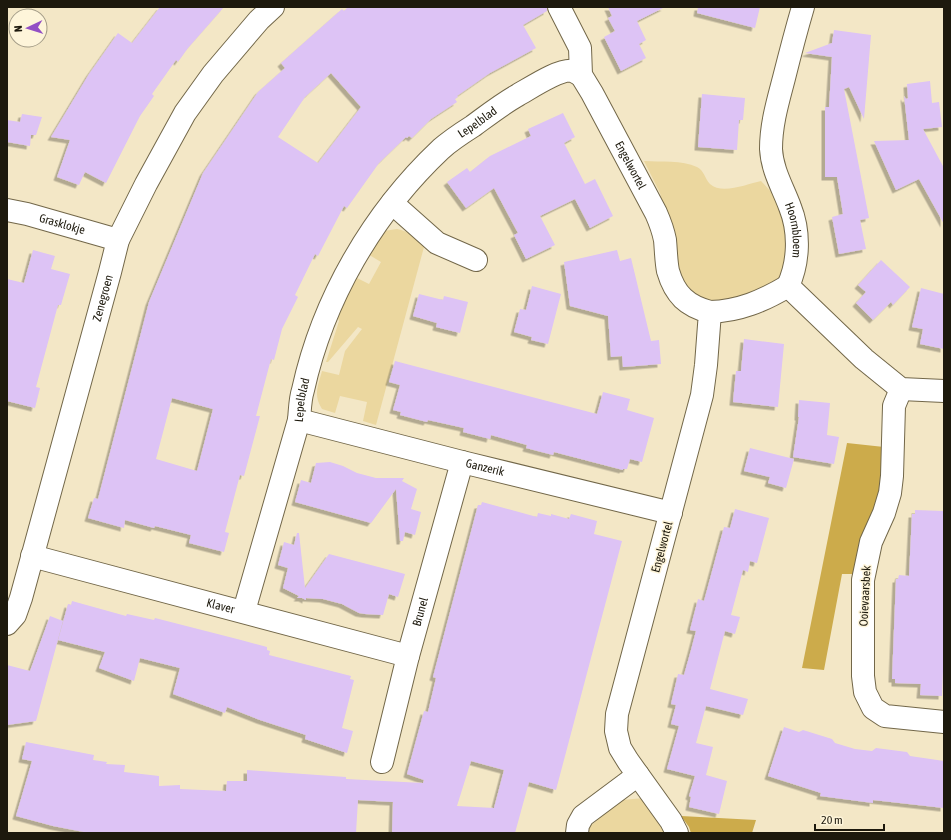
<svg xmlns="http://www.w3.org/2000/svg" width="951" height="840" viewBox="0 0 951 840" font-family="'Asap Condensed',sans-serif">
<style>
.green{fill:#ebd79f}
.forest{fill:#ccab4b}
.building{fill:#ddc3f5;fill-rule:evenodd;filter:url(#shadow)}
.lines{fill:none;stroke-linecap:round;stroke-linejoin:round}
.minor-casing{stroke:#726749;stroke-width:24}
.minor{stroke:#fff;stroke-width:22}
.labels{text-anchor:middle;stroke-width:3;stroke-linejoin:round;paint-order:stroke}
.street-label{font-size:12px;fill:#1d190d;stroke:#fef5da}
</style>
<defs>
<filter id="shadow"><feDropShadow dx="-3.5" dy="3.5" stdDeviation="0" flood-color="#0004"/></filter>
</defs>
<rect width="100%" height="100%" fill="#f3e7c6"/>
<g class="green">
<path d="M 644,161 C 661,162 682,160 697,167 C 704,170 705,179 710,184 C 722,195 747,184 761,181 L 774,195 L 786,229 L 786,266 L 778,281 L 750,296 L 712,302 L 689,293 L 679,273 L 660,193 Z"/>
<path d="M 397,229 C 409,231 416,238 424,247 L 376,425 L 363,421 L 367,402 L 340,396 L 335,413 L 322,409 C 313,395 318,386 322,371 L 339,375 L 345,351 L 362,329 L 358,327 L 328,362 L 326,362 L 339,321 L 336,313 L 353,276 L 369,284 L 381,262 L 366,253 L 384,231 Z"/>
<path d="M 644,798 L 669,833 L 587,833 L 589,827 L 622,800 Z"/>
</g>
<g class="forest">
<path d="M 847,443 L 884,447 L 882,492 L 856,558 L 854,574 L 842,574 L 824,670 L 802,668 Z"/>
<path d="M 681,816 L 756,820 L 752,833 L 691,833 L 689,827 Z"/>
</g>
<g class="building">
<path d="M 160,7 L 224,7 L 188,48 L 178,62 L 176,60 L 152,94 L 154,96 L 140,116 L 106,183 L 85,172 L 79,185 L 57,177 L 70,140 L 51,137 L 89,74 L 118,33 L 132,43 Z"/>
<path d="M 348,7 L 547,7 L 547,11 L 523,25 L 536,48 L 490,73 L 457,96 L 458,97 L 455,99 L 457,102 L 431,119 L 412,138 L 409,136 L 407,138 L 406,137 L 379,163 L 347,208 L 344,206 L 318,256 L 315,254 L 295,295 L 298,297 L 282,329 L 274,360 L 271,359 L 256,416 L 260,416 L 244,476 L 240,475 L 225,532 L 229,533 L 224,552 L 189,543 L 191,535 L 155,526 L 154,528 L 125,520 L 124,528 L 88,518 L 94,498 L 98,499 L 149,302 L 203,173 L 258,92 L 285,68 L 281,63 L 342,9 L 344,11 ZM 331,73 L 361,107 L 318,163 L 278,137 L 305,97 ZM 172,398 L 213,409 L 197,471 L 156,459 Z"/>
<path d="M 608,7 L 665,7 L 637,21 L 646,40 L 639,44 L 646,58 L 621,71 L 604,37 L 615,31 L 608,18 L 612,16 Z"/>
<path d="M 698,7 L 760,7 L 755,28 L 697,13 Z"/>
<path d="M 834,30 L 871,35 L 864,119 L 849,87 L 844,89 L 869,218 L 860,220 L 866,249 L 839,254 L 832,217 L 843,214 L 837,177 L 825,177 L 825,107 L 829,107 L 832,57 L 805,53 L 832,43 Z"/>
<path d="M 930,81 L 932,103 L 939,102 L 942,127 L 923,129 L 944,168 L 944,224 L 919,179 L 896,190 L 874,141 L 909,140 L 904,96 L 906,99 L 908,98 L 907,84 Z"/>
<path d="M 702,94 L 745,98 L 743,120 L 739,120 L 737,150 L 698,147 Z"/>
<path d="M 563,113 L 575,137 L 564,143 L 585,184 L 595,179 L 613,216 L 590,228 L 575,199 L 540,216 L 555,245 L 526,259 L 514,235 L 518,233 L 494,188 L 466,208 L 447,182 L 467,168 L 470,172 L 490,156 L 531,136 L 528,129 Z"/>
<path d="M 22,114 L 42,117 L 36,135 L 31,135 L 30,146 L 7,142 L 7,120 L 20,122 Z"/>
<path d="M 33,250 L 55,256 L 51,269 L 70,274 L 61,305 L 58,305 L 36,387 L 40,388 L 35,408 L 7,401 L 7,279 L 24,283 Z"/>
<path d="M 617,250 L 620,261 L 631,258 L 651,341 L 659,340 L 661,364 L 623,367 L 622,356 L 611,357 L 608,316 L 570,306 L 564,262 Z"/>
<path d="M 881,260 L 910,287 L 893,305 L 891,302 L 873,320 L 856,303 L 866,292 L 858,285 Z"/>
<path d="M 532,286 L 561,294 L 548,344 L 531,340 L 532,337 L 514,332 L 520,309 L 526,310 Z"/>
<path d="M 921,288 L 944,294 L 944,349 L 920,344 L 923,329 L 912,327 Z"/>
<path d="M 419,294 L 443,300 L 444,296 L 468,302 L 460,333 L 436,327 L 437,323 L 413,316 Z"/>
<path d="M 744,339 L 784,344 L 778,407 L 733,402 L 736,371 L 741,371 Z"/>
<path d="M 395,361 L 597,414 L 603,392 L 630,399 L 627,410 L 654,418 L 642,462 L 630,459 L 627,469 L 623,469 L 623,470 L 554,452 L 553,455 L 526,448 L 527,445 L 491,435 L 490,439 L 463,432 L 464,428 L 428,420 L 427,422 L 400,415 L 401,412 L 393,410 L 400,385 L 389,382 Z"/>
<path d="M 799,400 L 830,403 L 827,435 L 839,437 L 834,464 L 793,457 L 799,417 L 798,417 Z"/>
<path d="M 750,448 L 794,459 L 786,488 L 768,483 L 770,477 L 744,471 Z"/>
<path d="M 330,462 L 343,466 L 357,473 L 376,478 L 404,478 L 402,481 L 417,489 L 411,509 L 421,512 L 415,535 L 405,532 L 403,541 L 400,541 L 396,489 L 371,523 L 295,502 L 301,480 L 311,483 L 316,463 Z"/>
<path d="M 482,502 L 537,517 L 538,513 L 551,516 L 551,514 L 569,519 L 571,514 L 597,521 L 594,534 L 622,541 L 556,790 L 529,782 L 515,833 L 392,833 L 393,802 L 358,800 L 356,833 L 89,833 L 53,826 L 16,816 L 32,761 L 22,759 L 26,742 L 94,755 L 93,760 L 107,762 L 106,764 L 125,765 L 124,772 L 159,776 L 159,786 L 180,785 L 180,789 L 226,791 L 227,781 L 247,781 L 247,770 L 346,777 L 346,779 L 423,783 L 424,780 L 407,774 L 424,711 L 428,712 L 436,678 L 433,677 L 478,505 L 481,505 ZM 471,761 L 504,770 L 494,808 L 457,806 Z"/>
<path d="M 735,509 L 769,518 L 757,563 L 750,561 L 748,572 L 743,570 L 731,615 L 740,617 L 735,634 L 725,631 L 710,689 L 748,699 L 743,715 L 706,706 L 696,743 L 713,747 L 706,775 L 727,781 L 719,814 L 689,807 L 691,797 L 689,796 L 695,776 L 667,769 L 679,726 L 671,724 L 676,705 L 671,704 L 678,674 L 684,675 L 691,650 L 696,631 L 690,630 L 698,599 L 704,601 L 724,527 L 730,528 Z"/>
<path d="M 915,510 L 944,511 L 944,646 L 942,696 L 920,695 L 921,684 L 895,683 L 895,679 L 892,679 L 896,579 L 898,579 L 899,575 L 909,576 L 912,514 L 915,514 Z"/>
<path d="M 297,533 L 299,533 L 305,588 L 329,554 L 405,574 L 398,597 L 389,594 L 383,615 L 365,614 L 359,613 L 342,604 L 323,599 L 306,598 L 306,600 L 302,598 L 297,598 L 299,596 L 283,588 L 288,568 L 278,565 L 284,542 L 294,545 Z"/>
<path d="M 72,601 L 126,616 L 127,614 L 154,620 L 155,618 L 241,640 L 267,647 L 267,650 L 270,651 L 269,655 L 351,676 L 350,679 L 354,680 L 342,728 L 353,731 L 347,753 L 305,739 L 306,735 L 260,720 L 227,707 L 225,713 L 173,694 L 180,668 L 140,658 L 134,681 L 99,668 L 105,652 L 58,640 L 68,604 L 71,605 Z"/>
<path d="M 50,616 L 63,621 L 36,721 L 7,725 L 7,665 L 30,671 Z"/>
<path d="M 784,727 L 799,732 L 803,730 L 832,739 L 835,743 L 855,749 L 872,751 L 876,748 L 907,752 L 910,756 L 944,761 L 944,808 L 873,800 L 873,803 L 820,796 L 821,793 L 768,776 Z"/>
</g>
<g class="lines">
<g class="minor-casing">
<g id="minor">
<path id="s1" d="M 559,7 L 580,48 L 581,75 L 592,93 L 656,213 C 660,222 663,230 665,240 C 666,250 666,261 668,271 C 675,295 687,306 710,312 L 706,365 L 702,395 L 617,714 L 616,731 L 620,748 L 628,761 L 671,821 L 677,833"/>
<path id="s2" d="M 803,7 C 796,31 790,54 784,78 C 778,101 771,124 771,149 C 772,170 783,188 790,207 C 800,232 799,262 788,286 L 864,359 L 901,389 L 944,391"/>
<path d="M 392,203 L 437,243 L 476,260"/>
<path id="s3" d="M 7,210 L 27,214 L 118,240"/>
<path d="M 710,312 C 739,311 763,301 788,286"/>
<path d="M 901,389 L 894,406 L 892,476 L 890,493 L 884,513 L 871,542 L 863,580 L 863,676 L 865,692 L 873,708 L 885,716 L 944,722"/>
<path id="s4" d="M 299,420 L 462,462 L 671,513"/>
<path id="s5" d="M 32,556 L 408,656"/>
<path id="s6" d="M 244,611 L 299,420 C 300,410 300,399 303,390 C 323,299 373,213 441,149 C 451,140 462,133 473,126 C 488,115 502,104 518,95 C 529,89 560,68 573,71 C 575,72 578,74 581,75"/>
<path id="s7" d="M 7,624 L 15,615 L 21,598 L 110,272 L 118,240 L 146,184 L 185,113 L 213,74 L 259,20 L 273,7"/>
<path id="s8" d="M 382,762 L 408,656 L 462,462"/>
<path d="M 577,833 L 578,825 L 583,816 L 638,775"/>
</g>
</g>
<use href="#minor" class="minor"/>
</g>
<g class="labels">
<g class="street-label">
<text dy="4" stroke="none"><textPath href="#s6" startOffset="556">Lepelblad</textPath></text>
<text dy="4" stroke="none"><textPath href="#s1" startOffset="176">Engelwortel</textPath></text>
<text dy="4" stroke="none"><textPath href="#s3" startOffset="57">Grasklokje</textPath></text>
<text dy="4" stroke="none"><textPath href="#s2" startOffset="231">Hoornbloem</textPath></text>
<text dy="4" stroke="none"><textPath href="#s7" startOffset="341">Zenegroen</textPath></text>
<text dy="4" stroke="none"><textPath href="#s6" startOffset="219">Lepelblad</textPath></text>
<text dy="4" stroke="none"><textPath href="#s4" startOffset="192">Ganzerik</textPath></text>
<text transform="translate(662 547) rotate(-75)" y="4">Engelwortel</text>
<text transform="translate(865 596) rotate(-87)" y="4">Ooievaarsbek</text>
<text dy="4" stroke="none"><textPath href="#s5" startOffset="195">Klaver</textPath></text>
<text dy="4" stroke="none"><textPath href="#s8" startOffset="155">Brunel</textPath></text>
</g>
</g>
<rect width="951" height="840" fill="none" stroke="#1d190d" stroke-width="16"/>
<g transform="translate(28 28) rotate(266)"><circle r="19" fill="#fef5da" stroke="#a49d88"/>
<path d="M0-3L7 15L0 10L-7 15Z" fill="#9350c5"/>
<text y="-6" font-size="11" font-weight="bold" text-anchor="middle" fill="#1d190d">N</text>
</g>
<path d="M815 824v6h69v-6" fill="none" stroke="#1d190d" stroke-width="2"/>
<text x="821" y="824" font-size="12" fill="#1d190d" stroke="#fef5da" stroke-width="3" paint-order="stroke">20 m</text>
</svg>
